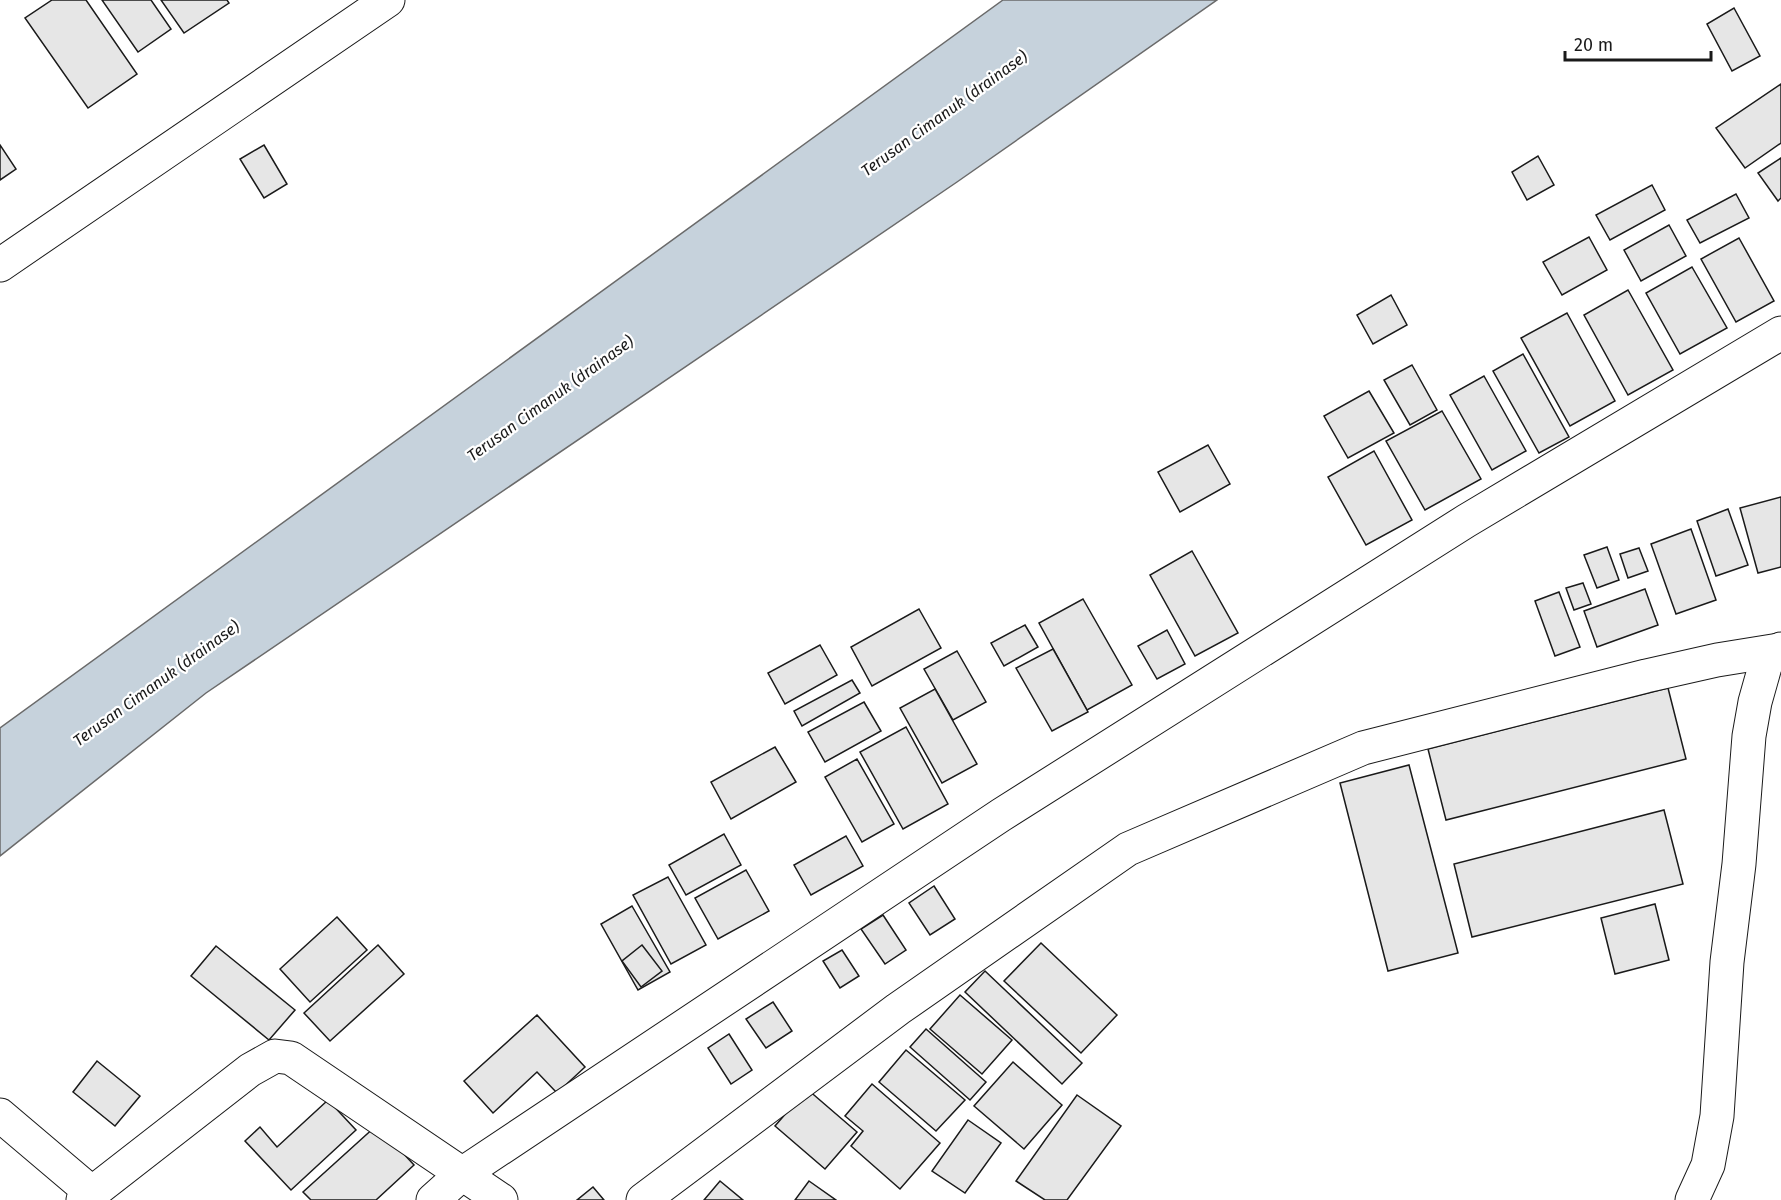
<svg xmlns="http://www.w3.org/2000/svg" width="1781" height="1200" viewBox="0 0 1781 1200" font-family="'Fira Sans',sans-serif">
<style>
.water{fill:#c6d2dc;stroke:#6a6a6a;stroke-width:1.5}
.building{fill:#e6e6e6;stroke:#1a1a1a;stroke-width:1.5}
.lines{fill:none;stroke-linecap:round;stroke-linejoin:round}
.minor-casing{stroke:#1a1a1a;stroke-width:35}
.minor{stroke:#fff;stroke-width:33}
.labels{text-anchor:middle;stroke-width:4.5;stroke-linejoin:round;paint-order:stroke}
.water-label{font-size:16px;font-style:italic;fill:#1a1a1a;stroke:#fff}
</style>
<rect width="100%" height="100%" fill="#fff"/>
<path class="water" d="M 1003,0 L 1217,0 L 957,182 L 206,693 L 0,856 L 0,728 Z"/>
<g class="building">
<path d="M 52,0 L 86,0 L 137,74 L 88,108 L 25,18 Z"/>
<path d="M 102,0 L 151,0 L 171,29 L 138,52 Z"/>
<path d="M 161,0 L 227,0 L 229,3 L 184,33 Z"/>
<path d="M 1734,8 L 1760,56 L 1732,71 L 1707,24 Z"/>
<path d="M 1781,84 L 1781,143 L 1745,168 L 1716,128 Z"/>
<path d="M 0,145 L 16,169 L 0,180 Z"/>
<path d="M 264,145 L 287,184 L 264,198 L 240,159 Z"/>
<path d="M 1538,156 L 1554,185 L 1527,200 L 1512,172 Z"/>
<path d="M 1781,158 L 1781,198 L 1778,201 L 1758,173 Z"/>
<path d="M 1652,185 L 1665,210 L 1610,240 L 1596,215 Z"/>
<path d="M 1736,194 L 1749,218 L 1700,243 L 1687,220 Z"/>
<path d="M 1669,225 L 1686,256 L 1641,281 L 1624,250 Z"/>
<path d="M 1589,237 L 1607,270 L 1562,295 L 1543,262 Z"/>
<path d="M 1739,238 L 1774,301 L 1736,322 L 1701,259 Z"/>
<path d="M 1692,267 L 1727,328 L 1680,354 L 1646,293 Z"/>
<path d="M 1628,290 L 1673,370 L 1628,395 L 1584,315 Z"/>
<path d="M 1391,295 L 1407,325 L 1373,344 L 1357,315 Z"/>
<path d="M 1567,313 L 1615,401 L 1570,426 L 1521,338 Z"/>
<path d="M 1523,354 L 1569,437 L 1539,453 L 1493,371 Z"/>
<path d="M 1412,365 L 1437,410 L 1410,425 L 1384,380 Z"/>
<path d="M 1484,376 L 1526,451 L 1492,470 L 1450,395 Z"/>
<path d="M 1369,391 L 1394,433 L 1348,458 L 1324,416 Z"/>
<path d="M 1442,411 L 1481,479 L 1425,510 L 1386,441 Z"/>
<path d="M 1208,445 L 1230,484 L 1180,512 L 1158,472 Z"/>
<path d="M 1374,451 L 1412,520 L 1366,545 L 1328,477 Z"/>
<path d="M 1781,497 L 1781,567 L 1758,573 L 1740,508 Z"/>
<path d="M 1728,509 L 1748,565 L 1716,576 L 1697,521 Z"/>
<path d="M 1691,529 L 1716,600 L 1676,614 L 1651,544 Z"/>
<path d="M 1607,547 L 1619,580 L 1597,588 L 1584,555 Z"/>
<path d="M 1639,548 L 1648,571 L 1628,578 L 1620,554 Z"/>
<path d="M 1192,551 L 1238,633 L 1195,656 L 1150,575 Z"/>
<path d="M 1583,583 L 1591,604 L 1574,610 L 1566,588 Z"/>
<path d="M 1645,589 L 1658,625 L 1597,647 L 1584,611 Z"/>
<path d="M 1559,592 L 1580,647 L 1555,656 L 1535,601 Z"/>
<path d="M 1083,599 L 1132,685 L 1087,710 L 1039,623 Z"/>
<path d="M 919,609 L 941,648 L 872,686 L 851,647 Z"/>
<path d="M 1025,625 L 1038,647 L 1004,666 L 991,643 Z"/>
<path d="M 1167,630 L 1185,664 L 1157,679 L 1138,646 Z"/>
<path d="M 820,645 L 837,675 L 785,704 L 768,673 Z"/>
<path d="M 1053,649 L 1088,712 L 1052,731 L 1016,668 Z"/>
<path d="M 957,651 L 986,702 L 953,720 L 924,669 Z"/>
<path d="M 852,680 L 860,693 L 802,726 L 794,711 Z"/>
<path d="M 1668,688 L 1686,759 L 1446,820 L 1428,749 Z"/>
<path d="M 935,689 L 977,764 L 942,783 L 900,708 Z"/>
<path d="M 864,702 L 881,731 L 825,762 L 808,732 Z"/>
<path d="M 906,727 L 948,804 L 903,829 L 860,752 Z"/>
<path d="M 775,747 L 796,782 L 731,819 L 711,782 Z"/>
<path d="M 857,759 L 894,824 L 862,842 L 825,777 Z"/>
<path d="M 1409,765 L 1458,953 L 1388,971 L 1340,783 Z"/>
<path d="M 1664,810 L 1683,884 L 1472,937 L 1454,864 Z"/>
<path d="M 724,834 L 741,865 L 686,895 L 669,865 Z"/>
<path d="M 846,836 L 863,866 L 811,895 L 794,865 Z"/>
<path d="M 746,870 L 769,911 L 718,939 L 695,898 Z"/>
<path d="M 668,877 L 706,945 L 671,964 L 633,895 Z"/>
<path d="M 934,886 L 955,919 L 930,935 L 909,903 Z"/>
<path d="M 1655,904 L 1669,960 L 1615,974 L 1601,918 Z"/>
<path d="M 632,906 L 670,972 L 638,990 L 601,924 Z"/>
<path d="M 883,915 L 906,950 L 885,964 L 861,929 Z"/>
<path d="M 337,917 L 367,950 L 310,1002 L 280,969 Z"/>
<path d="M 1041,943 L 1117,1015 L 1081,1053 L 1004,981 Z"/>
<path d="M 378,945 L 404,974 L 330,1041 L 304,1013 Z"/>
<path d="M 642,945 L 662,971 L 641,987 L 622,961 Z"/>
<path d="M 216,946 L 295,1010 L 269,1040 L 191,976 Z"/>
<path d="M 842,950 L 859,976 L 840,988 L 823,961 Z"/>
<path d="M 985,971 L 1082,1063 L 1062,1084 L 965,992 Z"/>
<path d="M 960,995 L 1012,1040 L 982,1074 L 930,1029 Z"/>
<path d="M 773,1002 L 792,1031 L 766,1048 L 746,1019 Z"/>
<path d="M 537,1015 L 585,1067 L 557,1093 L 537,1072 L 493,1113 L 464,1081 Z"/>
<path d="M 926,1029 L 986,1082 L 970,1100 L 910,1047 Z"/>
<path d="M 729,1034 L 752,1070 L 731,1084 L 708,1048 Z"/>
<path d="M 906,1050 L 965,1100 L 936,1131 L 879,1082 Z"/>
<path d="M 97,1061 L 140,1096 L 115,1126 L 73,1092 Z"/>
<path d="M 1013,1062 L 1062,1105 L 1024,1149 L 974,1106 Z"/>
<path d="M 872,1084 L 940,1143 L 900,1189 L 851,1146 L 863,1131 L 845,1116 Z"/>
<path d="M 807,1089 L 857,1132 L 825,1169 L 775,1126 Z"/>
<path d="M 1077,1095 L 1121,1126 L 1067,1200 L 1045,1200 L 1016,1181 Z"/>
<path d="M 328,1100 L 356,1130 L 291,1190 L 245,1141 L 260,1127 L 277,1147 Z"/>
<path d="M 968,1120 L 1001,1143 L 965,1193 L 932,1171 Z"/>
<path d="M 377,1125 L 414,1165 L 376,1200 L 311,1200 L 303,1192 Z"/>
<path d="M 720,1181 L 743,1200 L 704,1200 Z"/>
<path d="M 809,1181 L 836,1200 L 795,1200 Z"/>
<path d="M 593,1187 L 604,1200 L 577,1200 Z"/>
</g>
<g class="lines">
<g class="minor-casing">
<g id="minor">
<path d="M 0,265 L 388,0"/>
<path d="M 0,1115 L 92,1193"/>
<path d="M 83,1200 L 250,1070 L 275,1056 L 291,1058 L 501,1200"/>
<path d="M 433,1200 L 462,1174 L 1001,815 L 1466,521 L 1781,333"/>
<path d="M 643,1200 L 898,1009 L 1128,849 L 1363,748 L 1646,676 L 1717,660 L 1779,650"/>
<path d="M 1692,1200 L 1708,1165 L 1717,1116 L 1727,962 L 1739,864 L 1749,736 L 1755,702 L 1766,663 L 1781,649"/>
</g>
</g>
<use href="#minor" class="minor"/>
</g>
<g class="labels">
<g class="water-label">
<text transform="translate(944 113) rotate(-36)" y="6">Terusan Cimanuk (drainase)</text>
<text transform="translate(550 398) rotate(-36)" y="6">Terusan Cimanuk (drainase)</text>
<text transform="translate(156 683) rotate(-36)" y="6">Terusan Cimanuk (drainase)</text>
</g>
</g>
<path d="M1565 51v9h146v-9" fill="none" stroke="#1a1a1a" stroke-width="3"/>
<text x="1574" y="51" font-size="18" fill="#1a1a1a" stroke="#ffffff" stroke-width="4.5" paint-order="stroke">20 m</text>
</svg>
